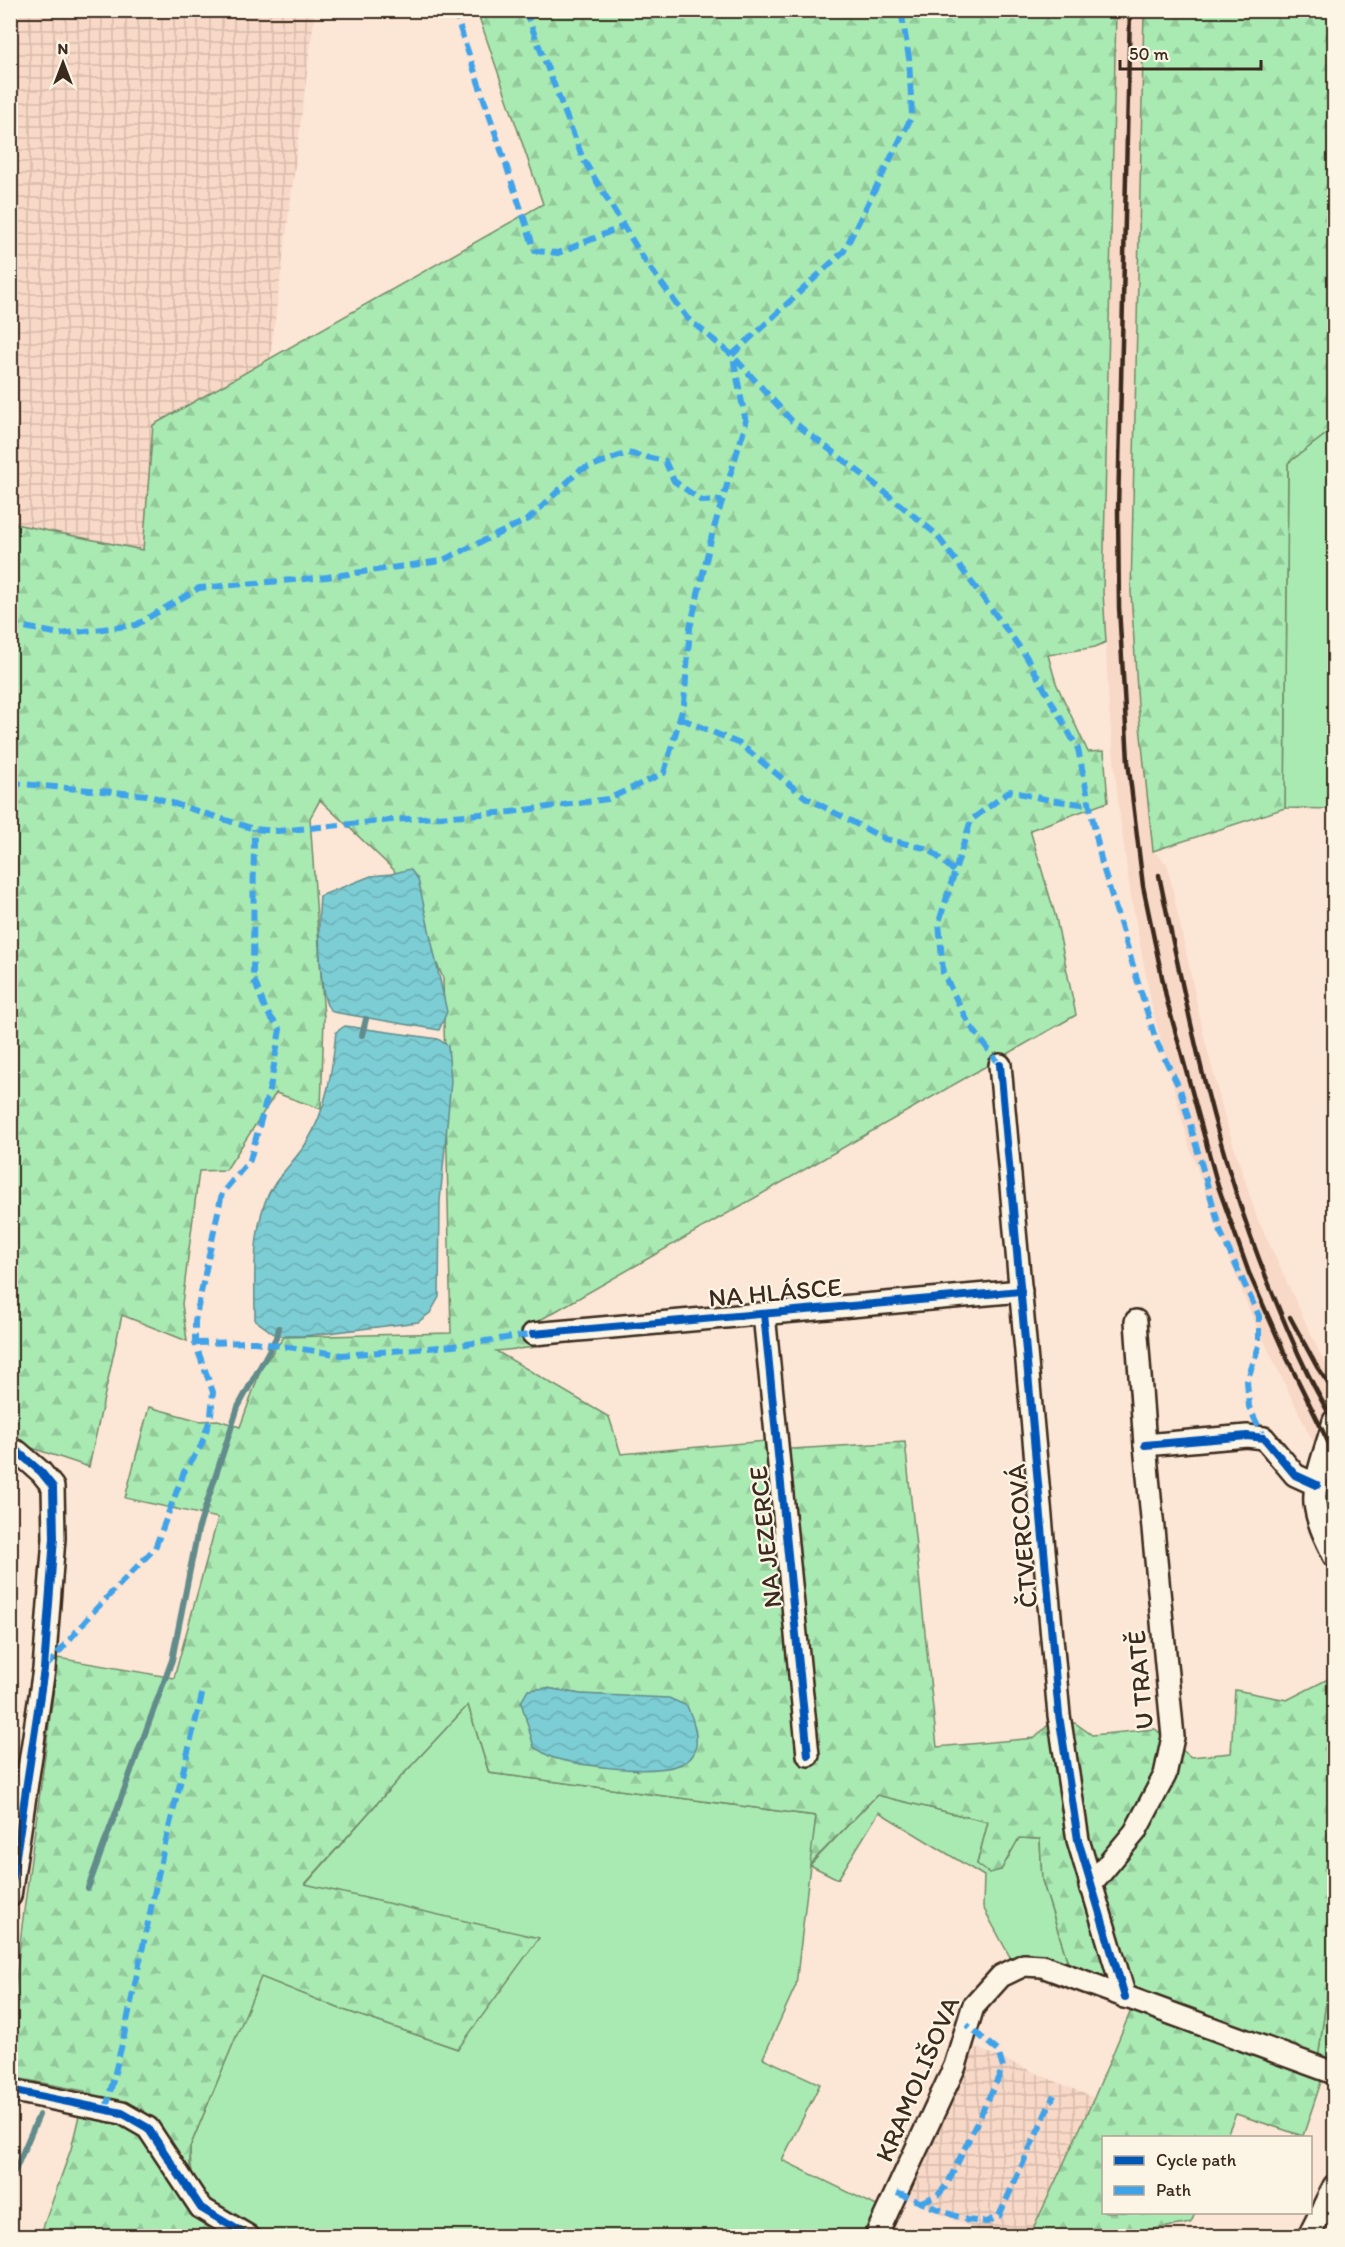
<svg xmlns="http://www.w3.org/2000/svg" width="1345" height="2247" viewBox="0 0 1345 2247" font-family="Itim,sans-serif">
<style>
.built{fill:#f8d8c7}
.industrial{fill:url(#industrial-grid)}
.grass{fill:#a9eab3;stroke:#728a68;stroke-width:1.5}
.forest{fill:url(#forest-firs);stroke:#728a68;stroke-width:1.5;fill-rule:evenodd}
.water{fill:url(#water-waves);stroke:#628c8b;stroke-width:1.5}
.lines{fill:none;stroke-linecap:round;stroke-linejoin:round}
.stream{stroke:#628c8b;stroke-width:6}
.minor-casing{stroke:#3b2a1e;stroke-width:26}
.minor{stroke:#fcf5e5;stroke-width:21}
.rail{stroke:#3b2a1e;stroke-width:4.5}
.quiet{stroke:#3fa3ea;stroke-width:6;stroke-dasharray:12 6;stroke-linecap:butt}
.cycleway-casing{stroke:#fcf5e5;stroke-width:11}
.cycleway{stroke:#0057b8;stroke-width:8}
.labels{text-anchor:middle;stroke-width:4.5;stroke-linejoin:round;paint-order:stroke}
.street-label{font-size:26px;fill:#3b2a1e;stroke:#fcf5e5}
</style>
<defs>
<pattern id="industrial-grid" width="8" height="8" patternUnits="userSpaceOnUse" patternTransform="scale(1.5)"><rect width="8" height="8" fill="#f8d8c7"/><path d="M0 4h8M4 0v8" fill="none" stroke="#d6baaa"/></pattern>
<pattern id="forest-firs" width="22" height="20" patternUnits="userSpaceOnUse" patternTransform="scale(1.5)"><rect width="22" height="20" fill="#a9eab3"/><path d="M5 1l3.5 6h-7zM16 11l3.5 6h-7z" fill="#92c99a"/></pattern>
<pattern id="water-waves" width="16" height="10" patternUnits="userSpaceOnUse" patternTransform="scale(1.5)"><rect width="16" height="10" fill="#7ccdd4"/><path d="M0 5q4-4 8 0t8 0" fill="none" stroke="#6cb0b6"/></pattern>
</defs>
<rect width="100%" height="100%" fill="#fce6d5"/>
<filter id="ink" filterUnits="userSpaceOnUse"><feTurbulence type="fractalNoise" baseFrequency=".0167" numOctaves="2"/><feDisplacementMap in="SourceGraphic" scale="12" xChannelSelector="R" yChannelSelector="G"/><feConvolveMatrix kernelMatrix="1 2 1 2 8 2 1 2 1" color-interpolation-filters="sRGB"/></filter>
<g filter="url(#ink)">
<path class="built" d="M 1116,11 L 1144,11 L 1131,592 L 1138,706 L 1153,851 L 1167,864 L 1204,1037 L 1225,1119 L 1257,1218 L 1321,1356 L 1334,1378 L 1334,1485 L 1252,1316 L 1224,1245 L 1190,1148 L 1152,1007 L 1130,890 L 1119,809 L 1109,708 L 1103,592 Z"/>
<g class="industrial">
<path d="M 11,11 L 315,11 L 270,358 L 153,425 L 143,550 L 11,523 Z"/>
<path d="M 968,2044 L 1094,2098 L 1030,2236 L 991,2236 L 903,2197 Z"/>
</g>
<g class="grass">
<path d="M 1334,428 L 1334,809 L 1285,808 L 1288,463 Z"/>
<path d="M 468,1705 L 489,1773 L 816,1816 L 811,1864 L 877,1795 L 988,1822 L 977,1864 L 1001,1870 L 1019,1838 L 1040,1839 L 1042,1880 L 1069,1966 L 1037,1954 L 1010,1957 L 983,1907 L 984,1876 L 879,1812 L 838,1879 L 810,1865 L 796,1985 L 763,2058 L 820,2084 L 782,2160 L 877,2206 L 863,2236 L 277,2236 C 262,2231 209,2209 202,2197 C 192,2181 190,2165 190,2147 L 261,1976 L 338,2008 L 458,2049 L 410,1910 L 305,1885 L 396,1782 Z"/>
<path d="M 1331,1965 L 1334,1965 L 1334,2063 L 1318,2059 Z"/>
</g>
<g class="forest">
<path d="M 477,11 L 1116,11 L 1103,592 L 1106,642 L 1095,647 L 1048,655 L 1056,683 L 1088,752 L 1104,751 L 1108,802 L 1030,830 L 1056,918 L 1076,1015 L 533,1324 L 533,1334 L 537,1347 L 496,1351 L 609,1417 L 621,1454 L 766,1441 L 792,1449 L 905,1442 L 937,1747 L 1035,1738 L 1049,1724 L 1075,1723 L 1092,1735 L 1155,1729 L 1191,1757 L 1231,1753 L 1235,1690 L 1287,1700 L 1334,1676 L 1334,1965 L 1331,1965 L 1318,2059 L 1069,1966 L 1042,1880 L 1040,1839 L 1019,1838 L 1001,1870 L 989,1873 L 977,1864 L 988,1822 L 877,1795 L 810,1864 L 816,1816 L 489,1773 L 468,1705 L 396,1782 L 305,1884 L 539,1938 L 458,2049 L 338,2008 L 261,1977 L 190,2147 L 190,2214 L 230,2236 L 40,2236 L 71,2149 L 85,2091 L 11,2077 L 11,2026 L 22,1926 L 58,1658 L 174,1678 L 218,1518 L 125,1498 L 149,1407 L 200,1421 L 218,1420 L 240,1427 L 262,1366 L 284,1337 L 451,1333 L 443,978 L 394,870 L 320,800 L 310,818 L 324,1018 L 321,1109 L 276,1093 L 226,1170 L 199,1171 L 182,1304 L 187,1341 L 122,1315 L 89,1467 L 11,1441 L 10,523 L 143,550 L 153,425 L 543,204 ZM 547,1688 L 580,1694 L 620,1697 L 637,1770 Z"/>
<path d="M 1144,11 L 1334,11 L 1334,428 L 1288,463 L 1285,808 L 1153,851 L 1138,706 L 1131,592 Z"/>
<path d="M 1132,2008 L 1322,2079 L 1303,2136 L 1236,2114 L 1226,2137 L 1104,2138 L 1104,2212 L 1195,2213 L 1191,2223 L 1111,2236 L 1030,2236 L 1094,2098 Z"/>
</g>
<g class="water">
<path d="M 410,869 L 418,879 L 447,1012 L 439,1030 L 333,1012 C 331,1010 328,1007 327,1005 C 319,986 318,918 320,896 L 371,876 L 391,874 Z"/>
<path d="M 345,1026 L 438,1039 L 448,1046 L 451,1081 L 440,1201 L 439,1297 L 430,1313 L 418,1322 L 304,1336 L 277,1336 L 255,1320 C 255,1280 252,1240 265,1202 C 274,1178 294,1163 307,1142 C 327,1109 332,1071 336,1032 Z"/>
<path d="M 547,1688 L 580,1694 L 669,1698 L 687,1706 C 693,1718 701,1741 693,1755 C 677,1781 580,1766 554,1758 C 547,1756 541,1751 534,1747 L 521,1702 L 528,1690 Z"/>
</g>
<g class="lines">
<g class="stream">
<path d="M 362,1035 L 366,1019"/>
<path d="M 88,1888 L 172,1660 L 198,1530 L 238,1407 L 277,1336 L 279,1328"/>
<path d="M 10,2182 L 39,2115"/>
</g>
<g class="minor-casing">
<g id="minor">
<path d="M 1000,1065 L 1059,1715 L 1078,1840 L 1125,1997"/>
<path d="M 764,1314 L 808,1755"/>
<path d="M 533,1334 L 1021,1291"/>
<path d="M 1334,1421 C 1328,1444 1313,1480 1315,1503 C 1317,1522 1326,1539 1334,1556"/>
<path d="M 1145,1445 L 1247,1436 L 1264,1438 L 1295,1475 L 1317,1485"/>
<path d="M 10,1449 L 18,1452 L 41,1472 L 53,1487 L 54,1538 L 44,1669 L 10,1896"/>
<path d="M 1090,1886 L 1135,1832 L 1165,1775 L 1173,1737 L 1145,1445 L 1136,1321"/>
<path d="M 10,2090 L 122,2113 L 148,2128 L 201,2208 L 248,2236"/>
<path d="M 876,2236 L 955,2066 L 973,2007 L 1001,1976 L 1024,1965 L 1042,1966 L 1334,2073"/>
<path d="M 1309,2236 L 1334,2186"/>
</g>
</g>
<use href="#minor" class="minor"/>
<g class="rail">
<path d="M 1130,10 L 1118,509 L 1119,607 L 1128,761 L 1143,886 L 1167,1001 L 1218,1186 L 1249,1273 L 1284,1352 L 1334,1454"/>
<path d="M 1159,875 C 1188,1015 1216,1154 1270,1287 C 1289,1334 1308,1379 1334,1422"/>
<path d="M 1290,1317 L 1317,1367 L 1334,1392"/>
</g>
<g class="quiet">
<path d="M 454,10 L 535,251 L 558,253 L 624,226"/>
<path d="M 525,10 L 583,159 L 645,261 L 687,318 L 732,355 L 792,421 L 871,481 L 936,534 L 1026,656 L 1078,749 L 1102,864 L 1156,1041 L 1180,1089 L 1221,1233 L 1259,1316 L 1259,1346 L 1247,1381 L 1249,1407 L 1264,1438"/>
<path d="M 732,355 L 844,251 L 912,116 L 909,58 L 901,10"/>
<path d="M 10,619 L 19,626 L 60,634 L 136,625 L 199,588 L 327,577 L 441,561 L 529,519 L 580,470 L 628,453 L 665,461 L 674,481 L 702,501 L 722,500"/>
<path d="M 680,718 L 740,744 L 805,797 L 885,839 L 929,849 L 955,872"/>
<path d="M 10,783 L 147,795 L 254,829 L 278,831 L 392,820 L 511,812 L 608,799 L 664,773 L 684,704 L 690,628 L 713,531 L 746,423 L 733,357"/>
<path d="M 1000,1065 L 969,1024 L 943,973 L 939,922 L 971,820 L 1010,791 L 1049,800 L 1090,805"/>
<path d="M 195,1343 L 255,1342 L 342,1355 L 453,1346 L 533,1334"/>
<path d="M 46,1667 L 94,1611 L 155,1548 L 184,1472 L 201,1446 L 211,1416 L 213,1392 L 195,1343 L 195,1321 L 222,1193 L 250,1160 L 271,1083 L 280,1029 L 266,1011 L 253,977 L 254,829"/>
<path d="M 106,2109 L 123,2040 L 163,1852 L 203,1691"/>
<path d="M 897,2193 L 966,2220 L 987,2222 L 999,2216 L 1054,2095"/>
<path d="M 921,2202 L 938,2195 L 947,2185 L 1003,2068 L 998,2051 L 967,2025"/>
</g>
<g class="cycleway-casing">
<g id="cycleway">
<path d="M 1000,1065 L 1059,1715 L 1078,1840 L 1125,1997"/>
<path d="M 764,1314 L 808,1755"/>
<path d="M 533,1334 L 1021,1291"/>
<path d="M 1145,1445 L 1247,1436 L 1264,1438 L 1295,1475 L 1317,1485"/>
<path d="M 10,1449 L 18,1452 L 41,1472 L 53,1487 L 54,1538 L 44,1669 L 10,1896"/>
<path d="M 10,2090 L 122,2113 L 148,2128 L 201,2208 L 248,2236"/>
</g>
</g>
<use href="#cycleway" class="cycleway"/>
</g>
</g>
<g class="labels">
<g class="street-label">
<text transform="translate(775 1292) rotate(-5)" y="9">NA HLÁSCE</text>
<text transform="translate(1022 1536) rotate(-95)" y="9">ČTVERCOVÁ</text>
<text transform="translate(765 1537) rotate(-96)" y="9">NA JEZERCE</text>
<text transform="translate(1140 1680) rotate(-95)" y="9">U TRATĚ</text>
<text transform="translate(917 2079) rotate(-67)" y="9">KRAMOLIŠOVA</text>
</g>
</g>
<rect width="1345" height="2247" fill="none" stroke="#fcf5e5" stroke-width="36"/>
<rect x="18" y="18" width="1309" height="2211" fill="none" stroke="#3b2a1e" stroke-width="2" filter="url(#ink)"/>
<rect x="1102" y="2136" width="210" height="78" fill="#fcf5e5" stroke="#afa495" stroke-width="1.5"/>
<rect x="1114" y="2156" width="30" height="9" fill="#0057b8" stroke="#afa495" stroke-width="1.5"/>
<text x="1156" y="2166" font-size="18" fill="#3b2a1e">Cycle path</text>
<rect x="1114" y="2186" width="30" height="9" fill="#3fa3ea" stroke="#afa495" stroke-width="1.5"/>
<text x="1156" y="2196" font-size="18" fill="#3b2a1e">Path</text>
<g transform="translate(63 63)" stroke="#fcf5e5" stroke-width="4.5" paint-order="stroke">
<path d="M0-4.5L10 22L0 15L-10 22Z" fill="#3b2a1e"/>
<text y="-9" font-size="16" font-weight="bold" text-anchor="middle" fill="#3b2a1e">N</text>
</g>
<path d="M1120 60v9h141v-9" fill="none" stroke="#3b2a1e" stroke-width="3"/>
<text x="1129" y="60" font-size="18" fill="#3b2a1e" stroke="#fcf5e5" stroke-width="4.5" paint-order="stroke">50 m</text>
</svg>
